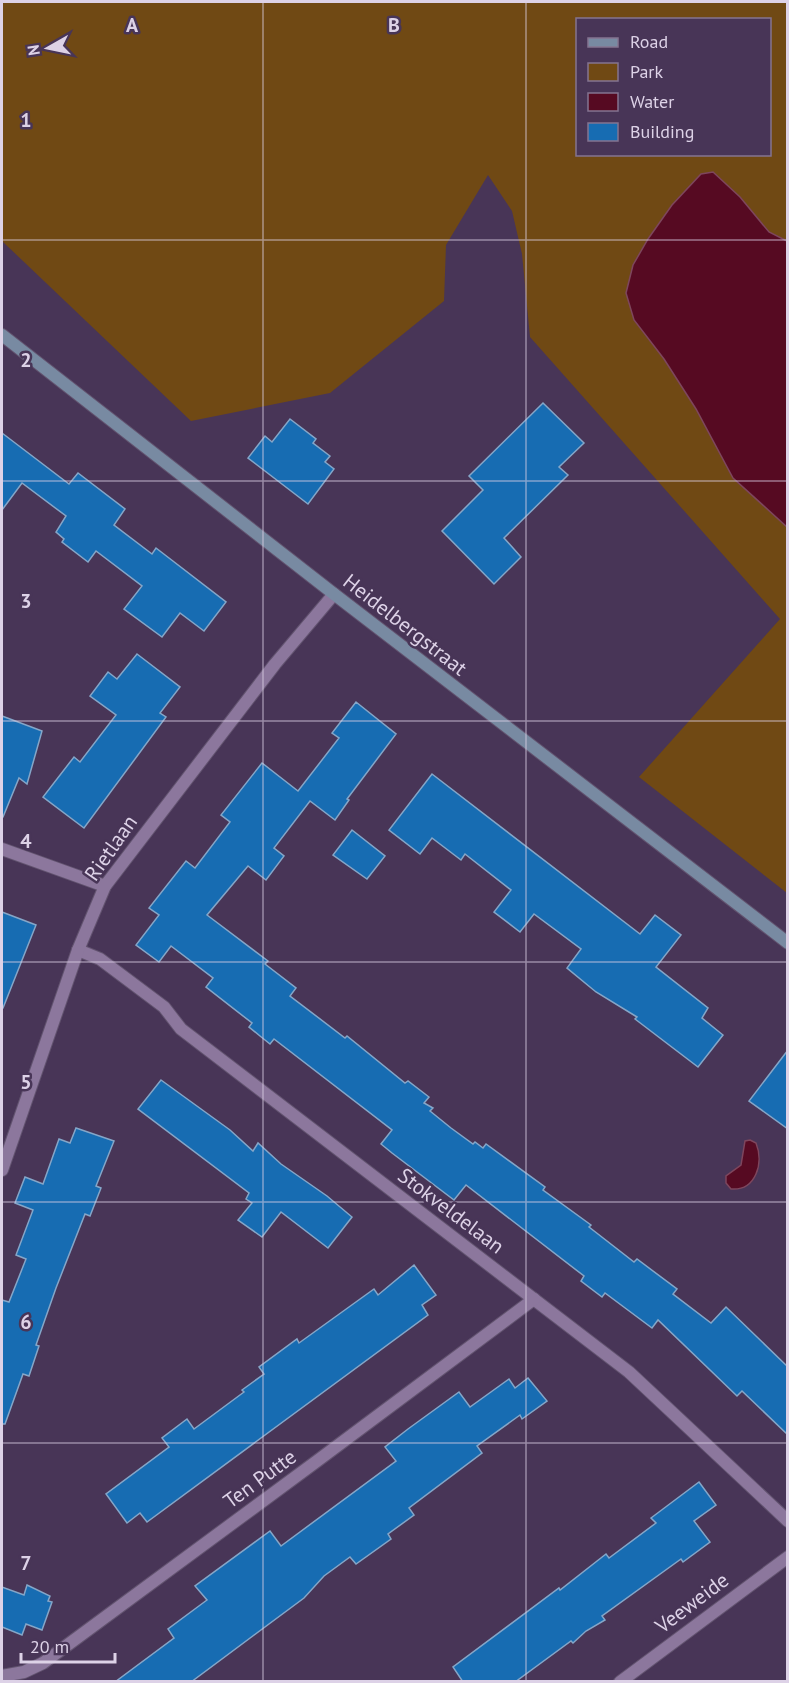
<svg xmlns="http://www.w3.org/2000/svg" width="789" height="1683" viewBox="0 0 789 1683" font-family="'PT Sans',sans-serif">
<style>
.green{fill:#704914;fill-rule:evenodd}
.water{fill:#560a22;stroke:#7e465d;stroke-width:1.5}
.building{fill:#176cb2;stroke:#85a6c8;stroke-width:1.5}
.lines{fill:none;stroke-linecap:round;stroke-linejoin:round}
.street-casing{stroke:#62536f;stroke-width:14}
.secondary-casing{stroke:#62536f;stroke-width:14}
.street{stroke:#8c779d;stroke-width:12}
.secondary{stroke:#788aa2;stroke-width:12}
.grid{fill:none;stroke:#ddd2e7;stroke-width:1.5;stroke-opacity:0.55}
.labels{text-anchor:middle;stroke-width:5;stroke-linejoin:round;paint-order:stroke}
.street-label{font-size:21px;fill:#ddd2e7;stroke:#483557}
.grid-label{font-size:20px;text-anchor:middle;font-weight:bold;fill:#ddd2e7;stroke:#483557;stroke-width:5;stroke-linejoin:round;paint-order:stroke}
</style>
<rect width="100%" height="100%" fill="#483557"/>
<path class="green" d="M 2,2 L 787,2 L 787,241 L 769,232 L 740,197 L 701,174 L 672,205 L 634,320 L 664,359 L 696,409 L 733,478 L 787,527 L 787,893 L 639,777 L 780,619 L 530,337 L 522,254 L 512,211 L 488,175 L 446,245 L 444,301 L 330,393 L 191,421 L 2,241 ZM 578,20 L 770,20 L 770,154 L 578,154 Z"/>
<g class="water">
<path d="M 713,172 L 740,197 L 769,232 L 787,241 L 787,527 L 733,478 L 696,409 L 664,359 L 634,320 L 626,293 L 633,265 L 648,239 L 672,205 L 701,174 Z"/>
<path d="M 750,1140 L 756,1143 C 764,1163 756,1191 731,1189 L 726,1183 L 726,1176 L 741,1165 L 745,1141 Z"/>
</g>
<g class="building">
<path d="M 543,403 L 584,443 L 559,467 L 568,475 L 504,538 L 521,557 L 494,584 L 442,531 L 483,490 L 469,476 Z"/>
<path d="M 290,419 L 316,439 L 313,443 L 330,456 L 325,462 L 334,469 L 308,504 L 248,458 L 265,436 L 272,442 Z"/>
<path d="M 2,433 L 69,484 L 78,473 L 125,509 L 114,525 L 152,554 L 156,548 L 226,602 L 204,631 L 180,613 L 162,637 L 124,609 L 142,586 L 96,551 L 88,562 L 62,542 L 64,539 L 56,532 L 66,516 L 22,483 L 2,510 Z"/>
<path d="M 137,654 L 180,687 L 160,713 L 166,717 L 84,828 L 43,797 L 74,757 L 80,762 L 116,715 L 90,696 L 108,672 L 117,679 Z"/>
<path d="M 356,702 L 396,734 L 347,799 L 349,800 L 335,820 L 310,801 L 274,848 L 284,856 L 266,880 L 248,866 L 207,915 L 268,961 L 265,964 L 296,988 L 290,996 L 345,1038 L 347,1036 L 405,1083 L 408,1081 L 429,1097 L 424,1103 L 433,1108 L 430,1111 L 451,1128 L 473,1144 L 475,1142 L 483,1148 L 486,1144 L 545,1187 L 543,1190 L 591,1225 L 589,1227 L 634,1262 L 637,1259 L 677,1289 L 673,1294 L 711,1323 L 726,1307 L 788,1367 L 788,1435 L 742,1391 L 737,1396 L 658,1320 L 652,1328 L 605,1293 L 602,1297 L 581,1281 L 584,1276 L 466,1185 L 454,1200 L 392,1153 L 381,1144 L 392,1130 L 274,1039 L 270,1044 L 260,1036 L 249,1027 L 252,1023 L 206,987 L 213,978 L 171,946 L 159,962 L 136,945 L 159,915 L 149,908 L 186,861 L 195,868 L 230,822 L 221,815 L 262,763 L 298,791 L 339,738 L 332,733 Z"/>
<path d="M 2,716 L 42,731 L 27,784 L 19,778 L 3,817 L 2,817 Z"/>
<path d="M 432,774 L 640,934 L 655,915 L 681,935 L 656,967 L 708,1008 L 702,1018 L 723,1035 L 698,1067 L 635,1019 L 637,1017 L 596,992 L 567,968 L 581,949 L 534,914 L 520,932 L 494,912 L 511,890 L 465,854 L 461,860 L 432,838 L 420,854 L 389,830 Z"/>
<path d="M 352,830 L 385,856 L 367,879 L 333,855 Z"/>
<path d="M 2,912 L 36,925 L 3,1008 L 2,1008 Z"/>
<path d="M 788,1050 L 788,1129 L 749,1101 Z"/>
<path d="M 161,1080 L 230,1130 L 253,1151 L 258,1143 L 281,1164 L 327,1196 L 352,1217 L 328,1248 L 281,1212 L 262,1237 L 238,1220 L 252,1203 L 246,1199 L 249,1193 L 138,1109 Z"/>
<path d="M 76,1128 L 114,1141 L 96,1186 L 101,1188 L 90,1216 L 85,1214 L 56,1288 L 36,1345 L 39,1346 L 29,1376 L 23,1374 L 5,1424 L 2,1424 L 2,1300 L 9,1302 L 26,1259 L 16,1255 L 33,1210 L 15,1203 L 25,1177 L 43,1184 L 59,1139 L 70,1143 Z"/>
<path d="M 414,1265 L 436,1295 L 422,1305 L 428,1315 L 147,1522 L 140,1513 L 127,1523 L 106,1494 L 169,1447 L 162,1438 L 187,1419 L 194,1429 L 244,1392 L 242,1390 L 264,1374 L 259,1367 L 297,1339 L 299,1343 L 374,1289 L 378,1295 Z"/>
<path d="M 528,1378 L 547,1401 L 522,1419 L 520,1415 L 477,1446 L 482,1453 L 409,1508 L 414,1515 L 388,1534 L 391,1539 L 356,1564 L 350,1557 L 324,1576 L 304,1598 L 191,1682 L 115,1682 L 174,1638 L 168,1629 L 207,1600 L 195,1586 L 270,1531 L 281,1546 L 396,1461 L 385,1447 L 408,1429 L 459,1392 L 470,1407 L 509,1379 L 515,1388 Z"/>
<path d="M 699,1482 L 716,1505 L 694,1521 L 710,1542 L 683,1562 L 681,1559 L 602,1616 L 605,1620 L 586,1631 L 573,1643 L 571,1641 L 515,1682 L 463,1682 L 453,1667 L 559,1588 L 560,1590 L 606,1554 L 609,1558 L 656,1523 L 651,1518 Z"/>
<path d="M 27,1585 L 50,1596 L 48,1601 L 52,1602 L 42,1630 L 26,1624 L 22,1635 L 2,1627 L 2,1587 L 24,1595 Z"/>
</g>
<g class="lines">
<g class="street-casing">
<g id="street">
<path d="M 2,849 L 105,886"/>
<path d="M 78,950 L 100,959 L 164,1007 L 181,1029 L 629,1372 L 788,1521"/>
<path d="M 2,1170 L 78,950 L 105,886 L 275,664 L 334,594"/>
<path d="M 2,1676 L 24,1672 L 43,1663 L 317,1461 L 534,1299"/>
<path d="M 620,1682 L 788,1557"/>
</g>
</g>
<g class="secondary-casing">
<path id="secondary" d="M 2,335 L 334,594 L 788,943"/>
</g>
<use href="#street" class="street"/>
<use href="#secondary" class="secondary"/>
</g>
<path class="grid" d="M 263,2 L 263,1682M 526,2 L 526,1682M 2,240 L 788,240M 2,481 L 788,481M 2,721 L 788,721M 2,962 L 788,962M 2,1202 L 788,1202M 2,1443 L 788,1443"/>
<g class="labels">
<g class="street-label">
<text transform="translate(405 625) rotate(38)" y="7">Heidelbergstraat</text>
<text transform="translate(111 848) rotate(-55)" y="7">Rietlaan</text>
<text transform="translate(451 1211) rotate(37)" y="7">Stokveldelaan</text>
<text transform="translate(260 1479) rotate(-36)" y="7">Ten Putte</text>
<text transform="translate(692 1603) rotate(-37)" y="7">Veeweide</text>
</g>
</g>
<g class="grid-label">
<text x="132" y="32">A</text>
<text x="394" y="32">B</text>
<text x="26" y="127">1</text>
<text x="26" y="367">2</text>
<text x="26" y="608">3</text>
<text x="26" y="848">4</text>
<text x="26" y="1089">5</text>
<text x="26" y="1329">6</text>
<text x="26" y="1570">7</text>
</g>
<rect width="789" height="1683" fill="none" stroke="#ddd2e7" stroke-width="6"/>
<rect x="576" y="18" width="195" height="138" fill="#483557" stroke="#847491" stroke-width="1.5"/>
<rect x="588" y="38" width="30" height="9" fill="#788aa2" stroke="#847491" stroke-width="1.5"/>
<text x="630" y="48" font-size="18" fill="#ddd2e7">Road</text>
<rect x="588" y="63" width="30" height="18" fill="#704914" stroke="#847491" stroke-width="1.5"/>
<text x="630" y="78" font-size="18" fill="#ddd2e7">Park</text>
<rect x="588" y="93" width="30" height="18" fill="#560a22" stroke="#847491" stroke-width="1.5"/>
<text x="630" y="108" font-size="18" fill="#ddd2e7">Water</text>
<rect x="588" y="123" width="30" height="18" fill="#176cb2" stroke="#847491" stroke-width="1.5"/>
<text x="630" y="138" font-size="18" fill="#ddd2e7">Building</text>
<g transform="translate(48 48) rotate(261)" stroke="#483557" stroke-width="4.5" paint-order="stroke">
<path d="M0-4.5L10 22L0 15L-10 22Z" fill="#ddd2e7"/>
<text y="-9" font-size="16" font-weight="bold" text-anchor="middle" fill="#ddd2e7">N</text>
</g>
<path d="M21 1653v9h94v-9" fill="none" stroke="#ddd2e7" stroke-width="3"/>
<text x="30" y="1653" font-size="18" fill="#ddd2e7" stroke="#483557" stroke-width="4.5" paint-order="stroke">20 m</text>
</svg>
